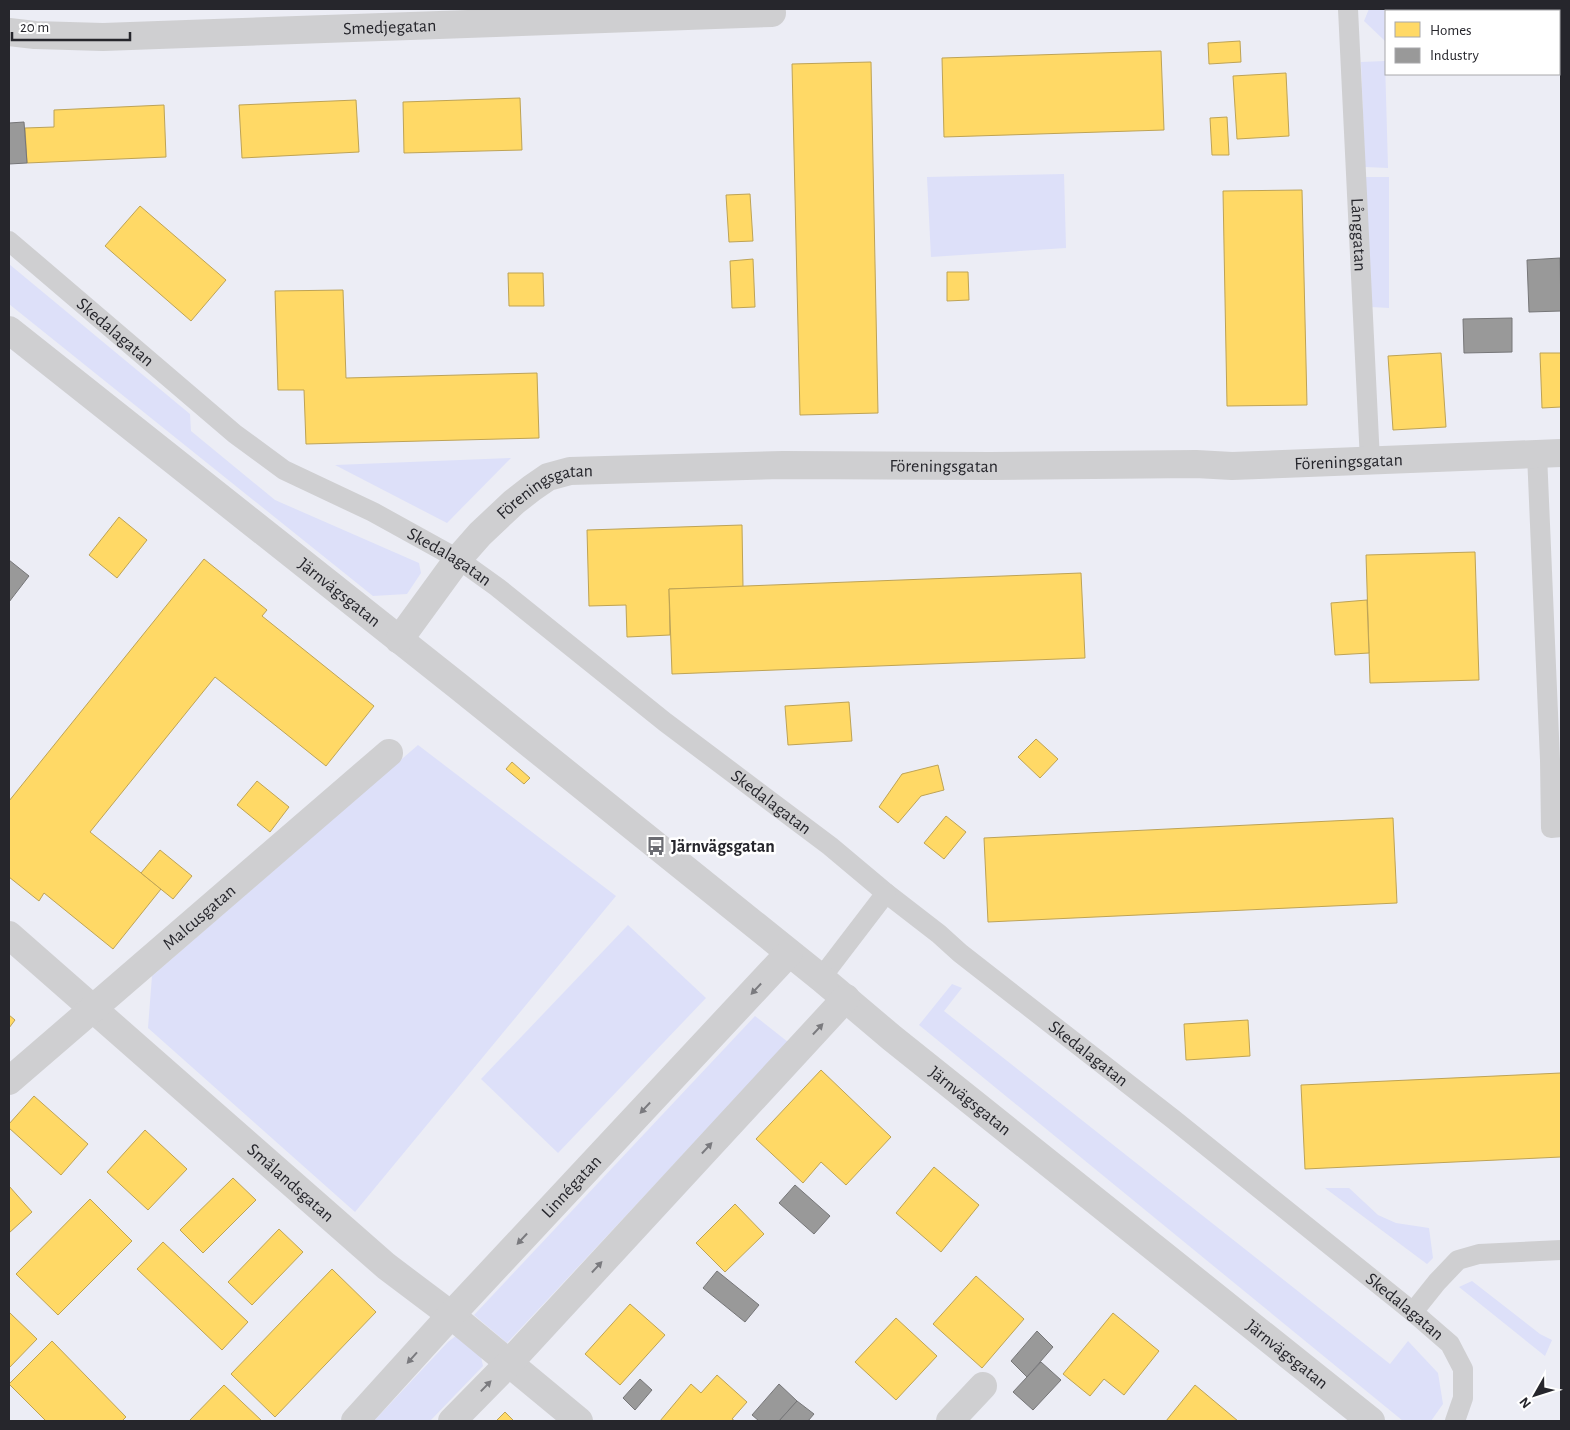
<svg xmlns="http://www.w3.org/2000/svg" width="1570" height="1430" viewBox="0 0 1570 1430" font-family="'Alegreya Sans',sans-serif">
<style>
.green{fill:#dde0f9}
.homes{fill:#ffd966;stroke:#bea355}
.industry{fill:#999;stroke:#767678}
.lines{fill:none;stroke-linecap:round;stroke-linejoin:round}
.lane{stroke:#cfcfd1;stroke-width:20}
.street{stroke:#cfcfd1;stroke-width:28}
.oneway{fill:#7a7a7e}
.labels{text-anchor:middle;stroke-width:5;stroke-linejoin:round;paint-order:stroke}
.street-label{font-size:18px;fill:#26262c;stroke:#fff}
.poi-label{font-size:18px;font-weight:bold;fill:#26262c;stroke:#fff;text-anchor:start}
</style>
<rect width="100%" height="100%" fill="#ecedf5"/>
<g class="green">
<path d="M 1369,9 L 1384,9 L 1385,41 L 1364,21 Z"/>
<path d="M 1385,61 L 1388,168 L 1365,167 L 1361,62 Z"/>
<path d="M 1064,174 L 1066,248 L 931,257 L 927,177 Z"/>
<path d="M 1364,177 L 1389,177 L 1389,308 L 1371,307 Z"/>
<path d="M 9,264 L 190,414 L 191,431 L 275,500 L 419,563 L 421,573 L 407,594 L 373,596 L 9,304 Z"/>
<path d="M 511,458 L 447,523 L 335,465 Z"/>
<path d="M 418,745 L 616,896 L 355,1212 L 148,1028 L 152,976 Z"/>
<path d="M 628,925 L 706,998 L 558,1153 L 481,1079 Z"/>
<path d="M 952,984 L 962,988 L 944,1011 L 1390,1364 L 1408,1341 L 1438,1373 L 1443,1404 L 1431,1421 L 1403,1421 L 919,1025 Z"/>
<path d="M 755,1016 L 788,1042 L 507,1343 L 474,1315 Z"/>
<path d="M 1325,1188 L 1349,1188 L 1378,1215 L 1396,1223 L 1429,1228 L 1433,1258 L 1427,1264 Z"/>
<path d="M 1472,1281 L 1540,1334 L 1552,1340 L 1545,1356 L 1459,1287 Z"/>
<path d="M 457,1335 L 480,1352 L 483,1366 L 430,1421 L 374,1421 L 448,1342 Z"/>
</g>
<g class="homes">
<path d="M 1240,41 L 1241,62 L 1209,64 L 1208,43 Z"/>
<path d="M 1161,51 L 1164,130 L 944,137 L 942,58 Z"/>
<path d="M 871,62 L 878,413 L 800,415 L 792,64 Z"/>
<path d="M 1286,73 L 1289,136 L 1237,139 L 1233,76 Z"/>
<path d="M 520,98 L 522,150 L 404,153 L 403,102 Z"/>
<path d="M 356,100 L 359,152 L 242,158 L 239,105 Z"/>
<path d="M 164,105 L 166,157 L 27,163 L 25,128 L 54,127 L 54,110 Z"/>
<path d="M 1227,117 L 1229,155 L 1212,155 L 1210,118 Z"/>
<path d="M 1302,190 L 1307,405 L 1227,406 L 1223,191 Z"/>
<path d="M 750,194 L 753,241 L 729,242 L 726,195 Z"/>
<path d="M 140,206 L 226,280 L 191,321 L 105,246 Z"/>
<path d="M 753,259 L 755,307 L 732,308 L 730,261 Z"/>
<path d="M 947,272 L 968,272 L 969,300 L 947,301 Z"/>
<path d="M 508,273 L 543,273 L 544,306 L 509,306 Z"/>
<path d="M 343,290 L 346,378 L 537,373 L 539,438 L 306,444 L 304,390 L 278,390 L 275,291 Z"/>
<path d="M 1441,353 L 1446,427 L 1393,430 L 1388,356 Z"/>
<path d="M 1540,353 L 1561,353 L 1561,407 L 1542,408 Z"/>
<path d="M 119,517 L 147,540 L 117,578 L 89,555 Z"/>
<path d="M 742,525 L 743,587 L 669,589 L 670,635 L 627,637 L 626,605 L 589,606 L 587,530 Z"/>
<path d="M 1475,552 L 1479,680 L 1370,683 L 1366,555 Z"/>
<path d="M 204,559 L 267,610 L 262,616 L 374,706 L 326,766 L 215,677 L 90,832 L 161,889 L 113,949 L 44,893 L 39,901 L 9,877 L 9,801 Z"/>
<path d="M 1081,573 L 1085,658 L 672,674 L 669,589 Z"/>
<path d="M 1367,600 L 1369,653 L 1335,655 L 1331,603 Z"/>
<path d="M 849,702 L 852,741 L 788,745 L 785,706 Z"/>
<path d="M 1036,739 L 1058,759 L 1040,778 L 1018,757 Z"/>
<path d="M 512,762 L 530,778 L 524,784 L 506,769 Z"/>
<path d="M 938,765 L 944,790 L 921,796 L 898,823 L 879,807 L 902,774 Z"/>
<path d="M 257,781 L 289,807 L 270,832 L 237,805 Z"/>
<path d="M 946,816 L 966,832 L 944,859 L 924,843 Z"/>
<path d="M 1393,818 L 1397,903 L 988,922 L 984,838 Z"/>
<path d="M 160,850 L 192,876 L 173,899 L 141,873 Z"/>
<path d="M 9,1015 L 15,1020 L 9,1028 Z"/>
<path d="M 1248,1020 L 1250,1056 L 1186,1060 L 1184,1024 Z"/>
<path d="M 821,1070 L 891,1137 L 846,1185 L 821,1162 L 803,1183 L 756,1139 Z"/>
<path d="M 1561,1073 L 1561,1157 L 1305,1169 L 1301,1085 Z"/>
<path d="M 34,1096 L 88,1144 L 61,1175 L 9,1128 L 9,1124 Z"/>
<path d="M 145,1130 L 187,1169 L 148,1210 L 107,1172 Z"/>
<path d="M 934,1167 L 979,1205 L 941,1252 L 896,1213 Z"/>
<path d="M 233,1178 L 256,1200 L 203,1253 L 180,1230 Z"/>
<path d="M 9,1186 L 32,1212 L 9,1233 Z"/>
<path d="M 90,1199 L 132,1241 L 58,1315 L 16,1274 Z"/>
<path d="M 735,1204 L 764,1234 L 725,1272 L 696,1243 Z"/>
<path d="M 279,1229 L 303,1252 L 252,1305 L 228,1282 Z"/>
<path d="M 163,1242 L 248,1322 L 222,1350 L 137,1269 Z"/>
<path d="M 332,1269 L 376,1312 L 275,1417 L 231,1374 Z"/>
<path d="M 976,1276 L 1024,1319 L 982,1368 L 933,1324 Z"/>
<path d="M 630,1304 L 665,1335 L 620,1385 L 585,1354 Z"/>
<path d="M 10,1313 L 37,1339 L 9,1368 L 9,1314 Z"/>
<path d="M 1113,1313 L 1159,1351 L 1124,1395 L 1104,1379 L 1090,1396 L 1063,1374 Z"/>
<path d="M 896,1318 L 937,1356 L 896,1400 L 855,1362 Z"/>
<path d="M 52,1341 L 126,1417 L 122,1421 L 46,1421 L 9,1384 Z"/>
<path d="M 717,1375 L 747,1402 L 732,1419 L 735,1421 L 660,1421 L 691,1384 L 701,1393 Z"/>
<path d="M 224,1385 L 262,1421 L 189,1421 Z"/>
<path d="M 1195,1385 L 1238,1421 L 1166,1421 Z"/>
<path d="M 505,1412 L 514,1421 L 496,1421 Z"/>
</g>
<g class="industry">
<path d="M 24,122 L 27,163 L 9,164 L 9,123 Z"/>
<path d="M 1560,258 L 1561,311 L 1529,312 L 1527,260 Z"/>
<path d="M 1512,318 L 1512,352 L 1464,353 L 1463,319 Z"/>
<path d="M 9,560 L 29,576 L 9,602 Z"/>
<path d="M 795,1185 L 830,1216 L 814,1234 L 779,1203 Z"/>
<path d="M 717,1271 L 759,1305 L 745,1322 L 703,1288 Z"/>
<path d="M 1037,1331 L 1053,1347 L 1027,1377 L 1011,1361 Z"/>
<path d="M 1041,1362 L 1061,1380 L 1033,1410 L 1013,1392 Z"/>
<path d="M 640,1379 L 652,1390 L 635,1410 L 623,1398 Z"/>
<path d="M 779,1384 L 797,1401 L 779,1421 L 759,1421 L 752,1415 Z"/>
<path d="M 797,1401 L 814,1414 L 808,1421 L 779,1421 Z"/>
</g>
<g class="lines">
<g class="lane">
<path id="s1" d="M 1348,9 L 1370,461"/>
<path id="s2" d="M 9,241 L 235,434 L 284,470 L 373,512 L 458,559 L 497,587 L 665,722 L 830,846 L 886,893 L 939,934 L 960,953 L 1173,1119 L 1413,1312 L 1450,1344 L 1463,1369 L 1463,1398 L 1455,1421"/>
<path d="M 1537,454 L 1550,760 L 1551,828 L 1561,827"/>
<path d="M 821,978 L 886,893"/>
<path d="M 1413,1312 L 1437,1282 L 1458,1260 L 1479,1254 L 1561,1250"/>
</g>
<g class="street">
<path id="s3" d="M 9,32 L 35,35 L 103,37 L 772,13"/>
<path id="s4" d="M 9,330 L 458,686 L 821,978 L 892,1038 L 1371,1421"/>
<path id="s5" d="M 399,640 L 458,559 L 480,534 L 514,502 L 532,488 L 548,477 L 570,471 L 783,465 L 990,466 L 1196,464 L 1232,466 L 1561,453"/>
<path id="s6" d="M 9,935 L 386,1266 L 451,1315 L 579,1421"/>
<path id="s7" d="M 9,1081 L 389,753"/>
<path id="s8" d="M 355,1421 L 451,1315 L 789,953"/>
<path d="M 452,1421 L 510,1362 L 846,998"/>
<path d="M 950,1421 L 983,1386"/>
</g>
</g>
<defs><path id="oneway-solid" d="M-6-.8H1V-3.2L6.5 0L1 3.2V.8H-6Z" transform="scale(1.25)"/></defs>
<g class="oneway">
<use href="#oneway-solid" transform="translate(756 989) rotate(133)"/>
<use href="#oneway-solid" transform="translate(818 1029) rotate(-47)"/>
<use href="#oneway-solid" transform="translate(645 1108) rotate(133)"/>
<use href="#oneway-solid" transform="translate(707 1148) rotate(-47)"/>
<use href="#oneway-solid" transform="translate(522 1239) rotate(133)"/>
<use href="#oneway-solid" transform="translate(597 1267) rotate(-47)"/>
<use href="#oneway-solid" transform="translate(412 1358) rotate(132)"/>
<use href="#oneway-solid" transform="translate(486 1386) rotate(-46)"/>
</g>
<defs>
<g id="bus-bare" transform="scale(1.5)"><path d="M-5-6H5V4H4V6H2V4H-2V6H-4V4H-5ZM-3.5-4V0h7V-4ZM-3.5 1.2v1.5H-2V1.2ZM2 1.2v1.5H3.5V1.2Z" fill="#6b6c72" stroke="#fff" stroke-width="2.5" paint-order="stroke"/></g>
</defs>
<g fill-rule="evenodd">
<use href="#bus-bare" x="656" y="846"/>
</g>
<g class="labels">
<g class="street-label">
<text dy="6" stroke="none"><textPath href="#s3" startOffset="381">Smedjegatan</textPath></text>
<text dy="6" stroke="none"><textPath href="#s1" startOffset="226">Långgatan</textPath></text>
<text dy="6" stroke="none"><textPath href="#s2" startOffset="140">Skedalagatan</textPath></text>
<text dy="6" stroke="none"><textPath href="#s5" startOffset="1024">Föreningsgatan</textPath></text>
<text dy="6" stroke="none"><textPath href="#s5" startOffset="619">Föreningsgatan</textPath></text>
<text dy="6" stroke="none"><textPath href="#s5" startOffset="214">Föreningsgatan</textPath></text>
<text dy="6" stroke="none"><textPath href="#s2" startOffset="545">Skedalagatan</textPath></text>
<text dy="6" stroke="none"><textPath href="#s4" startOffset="422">Järnvägsgatan</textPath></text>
<text dy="6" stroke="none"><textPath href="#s2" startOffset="950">Skedalagatan</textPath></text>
<text dy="6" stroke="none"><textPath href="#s7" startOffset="251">Malcusgatan</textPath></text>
<text dy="6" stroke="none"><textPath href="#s2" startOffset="1355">Skedalagatan</textPath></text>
<text dy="6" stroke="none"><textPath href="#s4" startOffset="1232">Järnvägsgatan</textPath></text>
<text dy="6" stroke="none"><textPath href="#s6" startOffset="375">Smålandsgatan</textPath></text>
<text dy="6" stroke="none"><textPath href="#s8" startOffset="319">Linnégatan</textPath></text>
<text dy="6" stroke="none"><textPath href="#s2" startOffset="1760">Skedalagatan</textPath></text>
<text dy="6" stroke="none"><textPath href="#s4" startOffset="1638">Järnvägsgatan</textPath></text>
</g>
<g class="poi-label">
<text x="671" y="852">Järnvägsgatan</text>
</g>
</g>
<rect width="1570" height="1430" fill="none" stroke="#26262c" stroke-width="20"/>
<rect x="1385" y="10" width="175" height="65" fill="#ffffff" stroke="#a8a8ab"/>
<rect x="1395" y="22" width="25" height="15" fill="#ffd966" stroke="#a8a8ab"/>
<text x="1430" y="35" font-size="15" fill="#26262c">Homes</text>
<rect x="1395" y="48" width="25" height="15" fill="#999999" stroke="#a8a8ab"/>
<text x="1430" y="60" font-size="15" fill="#26262c">Industry</text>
<g transform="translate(1535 1395) rotate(231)" stroke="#ffffff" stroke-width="4" paint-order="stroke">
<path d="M0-4L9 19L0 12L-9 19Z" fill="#26262c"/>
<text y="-8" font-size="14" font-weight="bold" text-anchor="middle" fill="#26262c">N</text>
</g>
<path d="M12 32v8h118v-8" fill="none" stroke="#26262c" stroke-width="2.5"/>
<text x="20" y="32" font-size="15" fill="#26262c" stroke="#ffffff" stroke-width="4" paint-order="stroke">20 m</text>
</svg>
